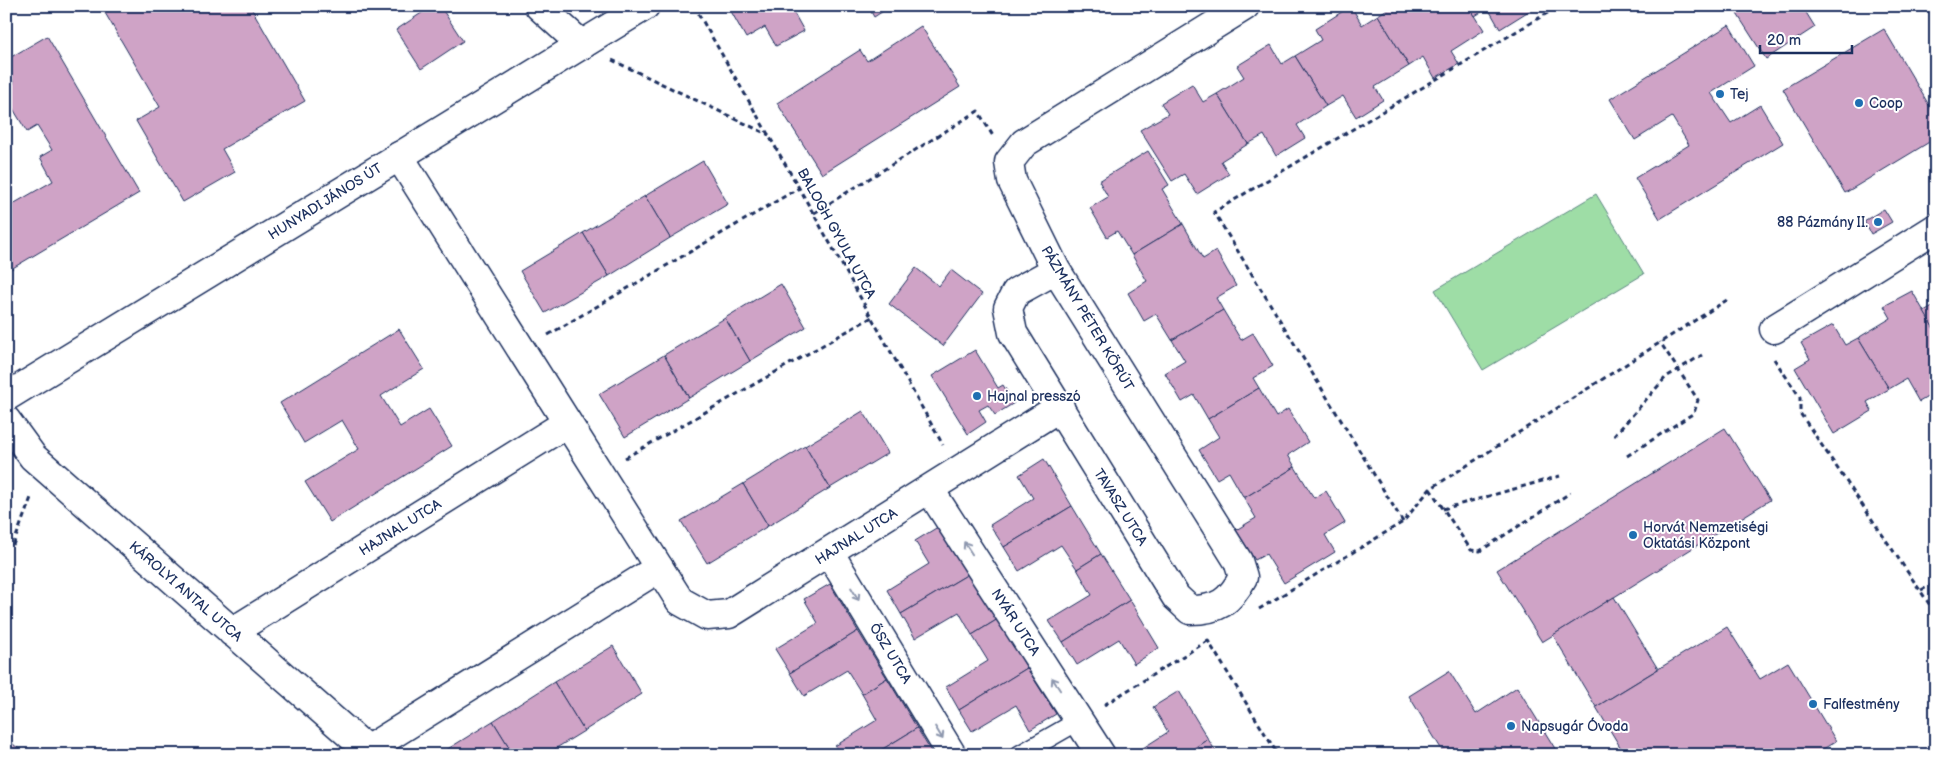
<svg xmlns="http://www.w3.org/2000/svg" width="1942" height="761" viewBox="0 0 1942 761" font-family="'Balsamiq Sans',sans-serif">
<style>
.green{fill:#9edda6;stroke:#5c8682}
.building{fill:#cfa3c6;stroke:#1b2f5e}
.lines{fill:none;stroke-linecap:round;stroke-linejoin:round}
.lane-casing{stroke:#1b2f5e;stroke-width:21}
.street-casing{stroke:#1b2f5e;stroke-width:31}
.secondary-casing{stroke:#1b2f5e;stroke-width:31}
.path{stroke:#1b2f5e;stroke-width:3;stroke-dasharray:5 4;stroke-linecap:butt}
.lane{stroke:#fff;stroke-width:18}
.street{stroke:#fff;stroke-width:28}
.secondary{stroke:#fff;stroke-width:28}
.oneway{stroke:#8d97ae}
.poi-dot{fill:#1f6fb2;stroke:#fff;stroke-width:2}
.labels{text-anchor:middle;stroke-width:4;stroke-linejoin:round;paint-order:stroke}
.poi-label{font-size:14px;fill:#1b2f5e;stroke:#fff;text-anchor:start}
.street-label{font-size:14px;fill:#1b2f5e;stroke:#fff}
</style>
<rect width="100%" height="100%" fill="#fff"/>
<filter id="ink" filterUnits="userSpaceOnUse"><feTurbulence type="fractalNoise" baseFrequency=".02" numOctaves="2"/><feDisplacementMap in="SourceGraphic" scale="10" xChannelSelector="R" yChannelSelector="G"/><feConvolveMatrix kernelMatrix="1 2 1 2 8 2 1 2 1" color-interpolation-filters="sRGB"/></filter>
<g filter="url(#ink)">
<path class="green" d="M 1596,194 L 1644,274 L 1483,370 L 1435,290 Z"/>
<g class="building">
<path d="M 101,6 L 250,6 L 305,101 L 222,149 L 235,172 L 183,202 L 136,121 L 160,107 Z"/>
<path d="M 432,6 L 440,6 L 463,41 L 421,69 L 396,30 Z"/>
<path d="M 728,6 L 790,6 L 804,31 L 776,46 L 765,27 L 746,38 Z"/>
<path d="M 868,6 L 891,6 L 874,17 Z"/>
<path d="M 1351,6 L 1362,25 L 1378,15 L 1409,66 L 1375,87 L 1383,100 L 1356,117 L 1343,96 L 1326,106 L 1295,56 L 1321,40 L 1315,29 Z"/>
<path d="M 1392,6 L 1469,6 L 1484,30 L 1451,51 L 1459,64 L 1435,78 L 1423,57 L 1409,66 L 1378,15 Z"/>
<path d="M 1469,6 L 1530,6 L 1532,9 L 1500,29 L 1488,8 L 1475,16 Z"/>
<path d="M 1732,6 L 1802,6 L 1815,27 L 1766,59 Z"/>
<path d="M 1729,25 L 1754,66 L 1711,93 L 1731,123 L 1760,105 L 1783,143 L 1660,219 L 1635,178 L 1689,145 L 1672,117 L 1635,140 L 1610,99 Z"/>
<path d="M 921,26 L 960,87 L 822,174 L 777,103 L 860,50 L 867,61 Z"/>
<path d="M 1884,29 L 1936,117 L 1936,138 L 1845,193 L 1783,89 Z"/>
<path d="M 47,36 L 139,193 L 6,272 L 6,208 L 53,181 L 40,157 L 52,150 L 37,126 L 27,132 L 6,97 L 6,88 L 14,83 L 6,70 L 6,60 Z"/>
<path d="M 1271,45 L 1282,64 L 1295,56 L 1326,106 L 1297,125 L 1305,138 L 1276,156 L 1264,135 L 1248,144 L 1217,94 L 1244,77 L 1237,66 Z"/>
<path d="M 1192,84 L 1203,102 L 1217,94 L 1248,144 L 1221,161 L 1229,174 L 1197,194 L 1184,174 L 1172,181 L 1140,130 L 1168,114 L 1161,103 Z"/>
<path d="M 1148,151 L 1169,185 L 1162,189 L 1183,224 L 1132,255 L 1117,231 L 1107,237 L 1090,208 L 1108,197 L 1099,181 Z"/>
<path d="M 703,161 L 728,204 L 670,238 L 645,196 Z"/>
<path d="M 645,196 L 670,238 L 609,276 L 583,233 Z"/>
<path d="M 1884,209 L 1892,222 L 1871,234 L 1864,221 Z"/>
<path d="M 1183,224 L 1203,259 L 1216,251 L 1236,286 L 1216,298 L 1223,310 L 1172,340 L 1156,314 L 1144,321 L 1128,293 L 1147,281 L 1132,255 Z"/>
<path d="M 583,233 L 609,276 L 545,313 L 520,271 Z"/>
<path d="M 916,268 L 939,286 L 951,270 L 982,294 L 943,346 L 889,304 Z"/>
<path d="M 781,284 L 806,327 L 750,361 L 725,318 Z"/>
<path d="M 1912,291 L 1936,332 L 1936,392 L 1919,402 L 1906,379 L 1889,389 L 1858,338 L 1891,318 L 1884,306 Z"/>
<path d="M 1936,305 L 1936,332 L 1924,312 Z"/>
<path d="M 1223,310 L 1241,340 L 1253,333 L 1273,366 L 1253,378 L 1259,388 L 1208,419 L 1194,395 L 1182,402 L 1165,373 L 1185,361 L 1172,340 Z"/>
<path d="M 725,318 L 750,361 L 689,398 L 664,355 Z"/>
<path d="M 1833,325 L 1845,345 L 1858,338 L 1889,389 L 1867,402 L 1872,411 L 1834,434 L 1795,368 L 1810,359 L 1801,343 Z"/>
<path d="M 399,329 L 424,369 L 381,396 L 400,427 L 429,409 L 452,446 L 330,522 L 305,482 L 359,449 L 342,420 L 304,443 L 280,403 Z"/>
<path d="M 975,350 L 998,388 L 1003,385 L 1014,403 L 995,415 L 988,405 L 979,410 L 986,422 L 968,434 L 932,376 Z"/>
<path d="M 664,355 L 689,398 L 625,437 L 599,394 Z"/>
<path d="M 1259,388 L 1276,417 L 1288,409 L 1308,442 L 1288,455 L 1295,467 L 1244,498 L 1229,472 L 1217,479 L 1199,450 L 1219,437 L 1208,419 Z"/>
<path d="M 863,411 L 888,453 L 830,488 L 805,446 Z"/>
<path d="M 1725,428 L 1770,500 L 1542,642 L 1497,570 Z"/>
<path d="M 805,446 L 830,488 L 768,526 L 743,484 Z"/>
<path d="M 1044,459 L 1072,506 L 1004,547 L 990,525 L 1033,498 L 1019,475 Z"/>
<path d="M 1295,467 L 1314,498 L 1326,491 L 1345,523 L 1325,535 L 1335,552 L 1284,583 L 1266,554 L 1255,560 L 1236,530 L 1256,518 L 1244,498 Z"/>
<path d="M 743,484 L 768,526 L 707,563 L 681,521 Z"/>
<path d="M 1072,506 L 1101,554 L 1077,569 L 1061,545 L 1019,571 L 1004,547 Z"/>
<path d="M 941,525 L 970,573 L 901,614 L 887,590 L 929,564 L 915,541 Z"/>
<path d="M 1101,554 L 1130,600 L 1063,642 L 1049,621 L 1092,595 L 1077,569 Z"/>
<path d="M 970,573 L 998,619 L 972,635 L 959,612 L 915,638 L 901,614 Z"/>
<path d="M 830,584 L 858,631 L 790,673 L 775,649 L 818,623 L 804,599 Z"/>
<path d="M 1614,597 L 1658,669 L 1596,707 L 1553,635 Z"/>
<path d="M 1130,600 L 1159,648 L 1134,664 L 1119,639 L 1077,665 L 1063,642 Z"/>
<path d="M 998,619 L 1027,668 L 959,710 L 946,687 L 988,661 L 972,635 Z"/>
<path d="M 1727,627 L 1760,679 L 1788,662 L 1836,741 L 1814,755 L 1625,755 L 1596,707 Z"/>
<path d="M 858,631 L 887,678 L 862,694 L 847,670 L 804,696 L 790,673 Z"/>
<path d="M 613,646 L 642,694 L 584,731 L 554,682 Z"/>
<path d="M 1027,668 L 1056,714 L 1030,730 L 1016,705 L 972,731 L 959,710 Z"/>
<path d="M 1449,671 L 1476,714 L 1517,687 L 1559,755 L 1501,755 L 1495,746 L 1481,755 L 1445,755 L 1409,696 Z"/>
<path d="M 887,678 L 917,728 L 873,755 L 840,755 L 835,746 L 877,720 L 862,694 Z"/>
<path d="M 554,682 L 584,731 L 545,755 L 514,755 L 493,721 Z"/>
<path d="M 1179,691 L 1208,739 L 1184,755 L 1132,755 L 1168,732 L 1153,707 Z"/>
<path d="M 493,721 L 514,755 L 438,755 Z"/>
<path d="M 917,728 L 933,755 L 873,755 Z"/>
<path d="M 6,738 L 26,755 L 6,755 Z"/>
<path d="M 1208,739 L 1218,755 L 1184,755 Z"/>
</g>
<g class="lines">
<g class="lane-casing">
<path id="lane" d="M 1019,755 L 1080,720"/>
</g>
<g class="street-casing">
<g id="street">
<path d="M 539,6 L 582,45"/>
<path d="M 399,156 L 680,601 L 707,616 L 729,614 L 1060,407"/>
<path d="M 1056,270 L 1016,292 L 1008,308 L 1013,333 L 1176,597 L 1190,610 C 1218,610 1230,602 1243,577 L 1238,561 L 1056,270 L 1012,181 L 1009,162 L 1024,143 L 1245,6"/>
<path d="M 1774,329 L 1936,228"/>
<path d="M 6,420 L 33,457 L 373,755"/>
<path d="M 930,490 L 1101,755"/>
<path d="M 829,552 L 952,755"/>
<path d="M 232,632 L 567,423"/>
<path d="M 367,750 L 659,568"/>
</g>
</g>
<g class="secondary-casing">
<path id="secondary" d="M 6,397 L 645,6"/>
</g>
<g class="path">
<path d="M 694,6 L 799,188 L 943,445"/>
<path d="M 612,60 L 769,135"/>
<path d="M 814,213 L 978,111 L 993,136"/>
<path d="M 548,335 L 799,188"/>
<path d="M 1774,359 L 1800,397 L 1800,413 L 1936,614"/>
<path d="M 1614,436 L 1666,377 L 1702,355"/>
<path d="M 1627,456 L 1694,413 L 1698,400 L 1660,342"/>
<path d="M 625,458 L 872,317"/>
<path d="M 1430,489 L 1471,550 L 1480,551 L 1570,493"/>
<path d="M 1443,509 L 1560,476"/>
<path d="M 1403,522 L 1214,212 L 1559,6"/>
<path d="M 13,545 L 32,495"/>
<path d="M 1921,590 L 1936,583"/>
<path d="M 1259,609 L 1403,522 L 1430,489 L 1730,298"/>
<path d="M 1207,639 L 1278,755"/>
<path d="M 1104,705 L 1209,640"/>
</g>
<use href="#lane" class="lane"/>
<use href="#street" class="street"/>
<use href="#secondary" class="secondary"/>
</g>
<defs><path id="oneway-shaft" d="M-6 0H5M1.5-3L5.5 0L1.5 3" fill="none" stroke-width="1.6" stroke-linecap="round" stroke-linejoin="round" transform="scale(1.25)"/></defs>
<g class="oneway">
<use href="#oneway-shaft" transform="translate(968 548) rotate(-123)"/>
<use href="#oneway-shaft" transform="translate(855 594) rotate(59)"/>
<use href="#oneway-shaft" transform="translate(1056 684) rotate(-123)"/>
<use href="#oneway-shaft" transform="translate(939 733) rotate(59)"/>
</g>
</g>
<g class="poi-dot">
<circle cx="1720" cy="94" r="5"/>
<circle cx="1859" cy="103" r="5"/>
<circle cx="1878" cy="222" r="5"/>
<circle cx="977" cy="396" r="5"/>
<circle cx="1633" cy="535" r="5"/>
<circle cx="1813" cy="704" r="5"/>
<circle cx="1511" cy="726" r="5"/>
</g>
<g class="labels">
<g class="poi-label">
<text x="1730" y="99">Tej</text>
<text x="1869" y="108">Coop</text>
<text x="1868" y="227" text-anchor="end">88 Pázmány II.</text>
<text x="987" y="401">Hajnal presszó</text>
<text x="1643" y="532">Horvát Nemzetiségi<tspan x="1643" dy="16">Oktatási Központ</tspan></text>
<text x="1823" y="709">Falfestmény</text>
<text x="1521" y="731">Napsugár Óvoda</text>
</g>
<g class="street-label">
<text transform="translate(325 201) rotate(-32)" y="5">HUNYADI JÁNOS ÚT</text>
<text transform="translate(837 233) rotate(61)" y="5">BALOGH GYULA UTCA</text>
<text transform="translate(1088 318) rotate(59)" y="5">PÁZMÁNY PÉTER KÖRÚT</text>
<text transform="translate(1121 507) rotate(58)" y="5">TAVASZ UTCA</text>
<text transform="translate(400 527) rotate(-32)" y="5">HAJNAL UTCA</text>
<text transform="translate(856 536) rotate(-32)" y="5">HAJNAL UTCA</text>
<text transform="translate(186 591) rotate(41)" y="5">KÁROLYI ANTAL UTCA</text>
<text transform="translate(1016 622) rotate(57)" y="5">NYÁR UTCA</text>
<text transform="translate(891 653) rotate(59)" y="5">ŐSZ UTCA</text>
</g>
</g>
<rect width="1942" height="761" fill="none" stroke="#fff" stroke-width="25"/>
<rect x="12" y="12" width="1917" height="736" fill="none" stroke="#1b2f5e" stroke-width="2" filter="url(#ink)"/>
<path d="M1760 45v8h92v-8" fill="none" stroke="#1b2f5e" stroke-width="2.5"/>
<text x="1767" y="45" font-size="15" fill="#1b2f5e" stroke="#ffffff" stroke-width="4" paint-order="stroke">20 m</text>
</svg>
